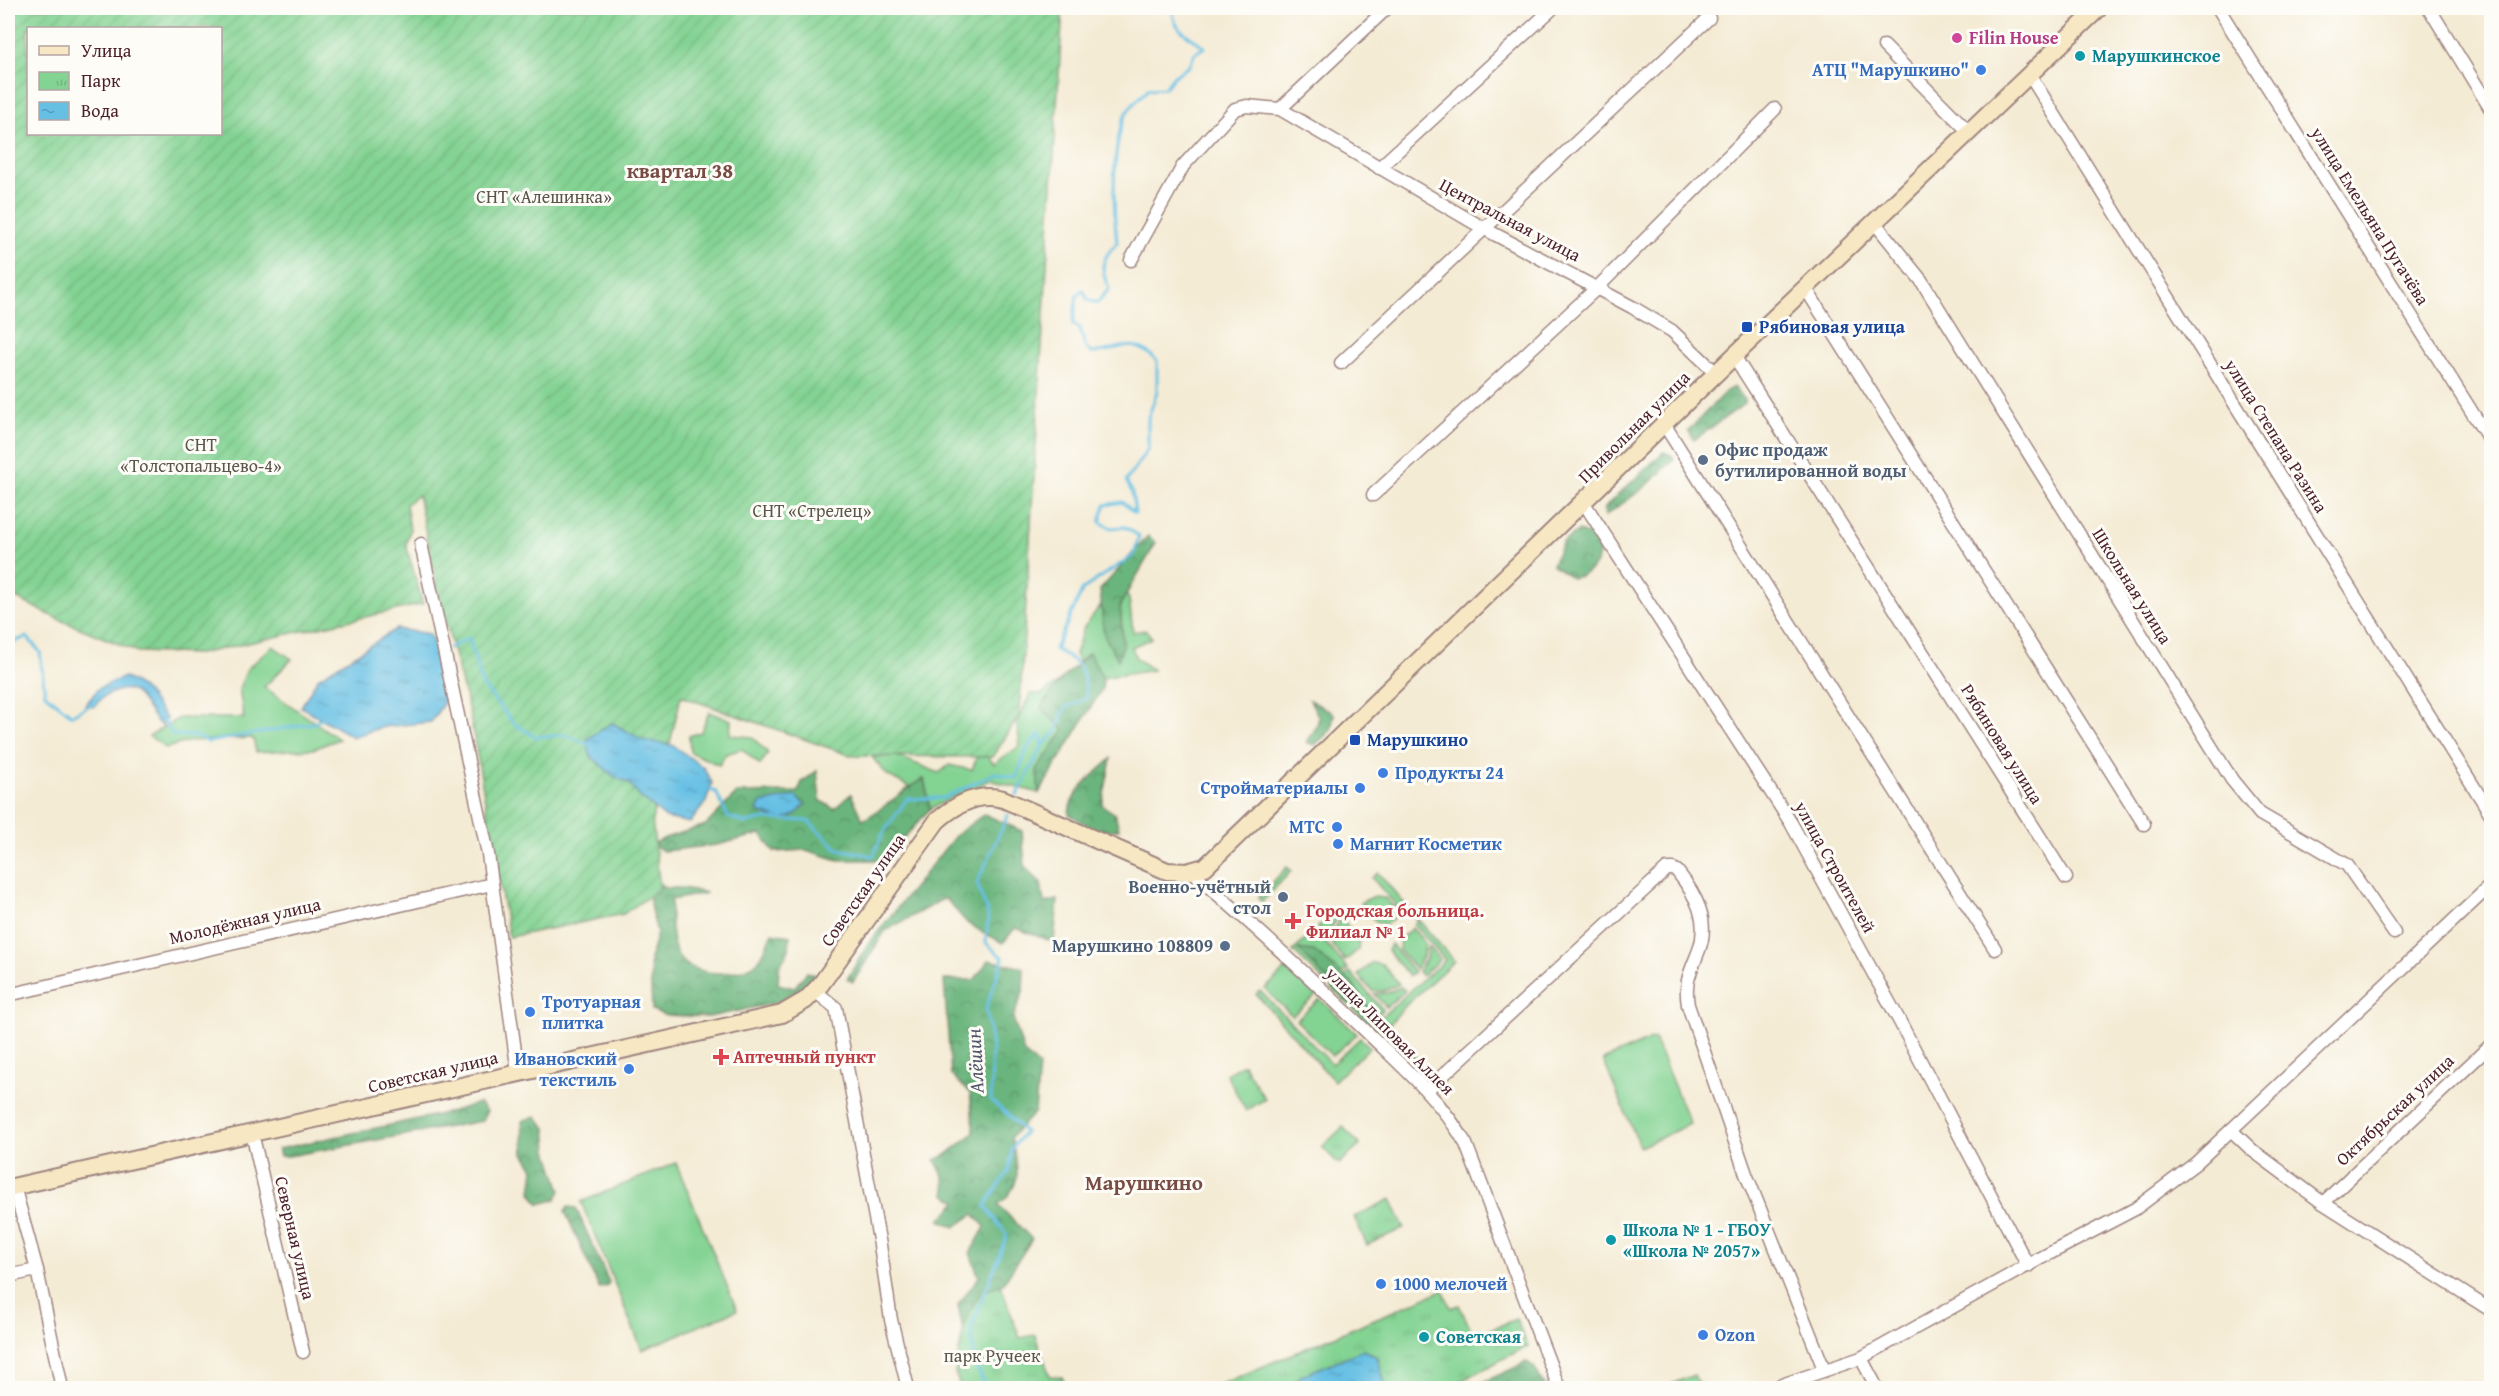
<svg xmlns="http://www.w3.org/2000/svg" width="2499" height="1396" viewBox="0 0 2499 1396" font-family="'Gentium Book Plus',serif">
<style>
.grass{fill:#83d393;stroke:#66795f;stroke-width:1.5}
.forest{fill:url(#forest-crowns);stroke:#5a6a54;stroke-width:1.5}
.park{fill:url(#park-tufts);stroke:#66795f;stroke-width:1.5}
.garden{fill:url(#garden-furrows);stroke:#66795f;stroke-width:1.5;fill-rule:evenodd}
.water{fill:url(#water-ripples);stroke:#587088;stroke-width:1.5}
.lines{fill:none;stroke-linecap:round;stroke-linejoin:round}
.stream{stroke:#66c0e4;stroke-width:3}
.street-casing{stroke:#9f8580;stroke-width:15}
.secondary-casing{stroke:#9f8580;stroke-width:20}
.street{stroke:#fff;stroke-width:12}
.secondary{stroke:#f7e8c3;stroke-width:16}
.hotel-dot{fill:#d1479c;stroke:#fdfcf7;stroke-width:2}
.culture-dot{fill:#0f9aa8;stroke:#fdfcf7;stroke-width:2}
.shop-dot{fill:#3f7fe0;stroke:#fdfcf7;stroke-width:2}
.transit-dot{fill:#1a4fb4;stroke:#fdfcf7;stroke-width:2}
.service-dot{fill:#5c6f8a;stroke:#fdfcf7;stroke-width:2}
.health-dot{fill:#e0444e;stroke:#fdfcf7;stroke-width:2}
.labels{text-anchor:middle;stroke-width:6;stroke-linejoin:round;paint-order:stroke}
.hotel-label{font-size:18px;font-weight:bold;fill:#b23c85;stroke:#fdfcf7;text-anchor:start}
.culture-label{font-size:18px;font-weight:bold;fill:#0d838f;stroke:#fdfcf7;text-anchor:start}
.shop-label{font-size:18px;font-weight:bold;fill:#366cbe;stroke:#fdfcf7;text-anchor:start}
.park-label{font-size:18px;fill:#5b554a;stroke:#fdfcf7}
.street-label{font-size:18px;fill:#4a1f2b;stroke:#fdfcf7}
.transit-label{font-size:18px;font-weight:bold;fill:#164399;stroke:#fdfcf7;text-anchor:start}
.service-label{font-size:18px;font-weight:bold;fill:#4e5e75;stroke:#fdfcf7;text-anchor:end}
.health-label{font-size:18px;font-weight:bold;fill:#be3a42;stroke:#fdfcf7;text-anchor:start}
.water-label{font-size:20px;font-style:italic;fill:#54576c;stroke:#fdfcf7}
.quarter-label{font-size:21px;font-weight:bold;fill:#784b44;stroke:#fdfcf7}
</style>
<defs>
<pattern id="forest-crowns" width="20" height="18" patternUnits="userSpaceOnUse" patternTransform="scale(1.5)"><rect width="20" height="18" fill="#6ab57d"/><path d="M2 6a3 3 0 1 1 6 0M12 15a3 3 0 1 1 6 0" fill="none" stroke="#599367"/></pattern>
<pattern id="park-tufts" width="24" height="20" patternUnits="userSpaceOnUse" patternTransform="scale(1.5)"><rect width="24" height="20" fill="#83d393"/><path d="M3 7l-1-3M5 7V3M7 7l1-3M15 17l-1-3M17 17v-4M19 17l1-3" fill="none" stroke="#73b57f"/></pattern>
<pattern id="garden-furrows" width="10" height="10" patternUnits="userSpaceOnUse" patternTransform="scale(1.5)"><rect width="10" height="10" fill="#83d393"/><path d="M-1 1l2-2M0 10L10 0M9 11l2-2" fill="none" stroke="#73b57f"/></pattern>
<pattern id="water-ripples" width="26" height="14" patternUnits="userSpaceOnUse" patternTransform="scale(1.5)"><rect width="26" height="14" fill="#66c0e4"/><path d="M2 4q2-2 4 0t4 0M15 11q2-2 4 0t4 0" fill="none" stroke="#569bb9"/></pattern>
</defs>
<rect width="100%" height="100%" fill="#fdfcf7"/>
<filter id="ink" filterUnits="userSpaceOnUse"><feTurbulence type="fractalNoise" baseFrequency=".0167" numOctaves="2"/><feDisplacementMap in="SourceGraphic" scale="12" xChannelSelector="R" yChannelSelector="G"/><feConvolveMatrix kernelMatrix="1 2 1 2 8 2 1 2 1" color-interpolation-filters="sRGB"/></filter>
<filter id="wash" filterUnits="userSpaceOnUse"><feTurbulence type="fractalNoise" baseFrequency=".008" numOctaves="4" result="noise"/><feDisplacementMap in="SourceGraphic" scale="24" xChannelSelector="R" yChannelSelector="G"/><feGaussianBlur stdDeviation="1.35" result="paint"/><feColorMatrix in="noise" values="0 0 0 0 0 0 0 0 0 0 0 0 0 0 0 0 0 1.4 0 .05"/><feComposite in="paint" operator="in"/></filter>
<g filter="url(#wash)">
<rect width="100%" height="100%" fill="#f4ebd4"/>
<g class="grass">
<path d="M 1126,594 L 1129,599 L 1133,632 L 1146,630 L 1152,638 L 1132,647 L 1136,658 L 1153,670 L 1103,678 L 1089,653 L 1079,663 L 1075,654 L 1084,627 L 1101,605 L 1104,635 L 1123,645 L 1120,605 Z"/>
<path d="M 273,646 L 292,659 L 264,687 L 339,739 L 313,749 L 256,752 L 253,738 L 191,741 L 166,748 L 149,736 L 179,718 L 244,718 L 239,689 L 247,669 Z"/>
<path d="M 1060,681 L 1041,708 L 1064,730 L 1037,769 L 1039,793 L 990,780 L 930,809 L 924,779 L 909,787 L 887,775 L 872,757 L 897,756 L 939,773 L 949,765 L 972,770 L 978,754 L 997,741 L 989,758 L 994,764 L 1020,746 L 1017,724 L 1030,694 L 1042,694 Z"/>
<path d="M 709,712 L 731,720 L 730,735 L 752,737 L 768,753 L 760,765 L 742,749 L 726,754 L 719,765 L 690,752 L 689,736 L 701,732 Z"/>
<path d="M 1287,867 L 1291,871 L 1262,902 L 1258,898 Z"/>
<path d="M 1378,873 L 1454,961 L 1406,1005 L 1380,1035 L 1371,1026 L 1445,960 L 1414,924 L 1418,920 L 1407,908 L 1402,912 L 1372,878 Z"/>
<path d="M 1372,897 L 1385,898 L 1399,913 L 1387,924 L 1377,923 L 1360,903 Z"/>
<path d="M 1336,912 L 1339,915 L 1331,928 L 1329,942 L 1317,928 Z"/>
<path d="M 1412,928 L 1425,943 L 1423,957 L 1416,969 L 1399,950 L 1400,939 Z"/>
<path d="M 1315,931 L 1348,969 L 1328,985 L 1293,951 Z"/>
<path d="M 1391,944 L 1414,972 L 1409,976 L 1387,950 Z"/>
<path d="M 1428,946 L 1440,959 L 1422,976 L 1418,972 L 1426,959 Z"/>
<path d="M 1372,963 L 1382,964 L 1399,984 L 1384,991 L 1372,991 L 1358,975 Z"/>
<path d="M 1288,967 L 1317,995 L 1292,1016 L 1265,989 Z"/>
<path d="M 1350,972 L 1383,1010 L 1368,1023 L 1331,988 Z"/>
<path d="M 1401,987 L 1405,991 L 1386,1007 L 1374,994 L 1387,993 Z"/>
<path d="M 1260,991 L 1332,1064 L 1360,1038 L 1370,1047 L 1334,1081 L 1256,994 Z"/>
<path d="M 1320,999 L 1357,1034 L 1332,1056 L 1296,1020 Z"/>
<path d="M 1654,1038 L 1690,1124 L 1640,1147 L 1603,1060 Z"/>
<path d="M 676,1163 L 737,1310 L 642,1350 L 581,1202 Z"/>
</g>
<g class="forest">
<path d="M 1734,387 L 1744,400 L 1744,404 L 1694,440 L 1688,431 L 1726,391 Z"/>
<path d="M 1664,452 L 1673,456 L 1674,460 L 1644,488 L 1605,516 L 1604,510 L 1608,504 Z"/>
<path d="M 1579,531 L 1595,537 C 1606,558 1592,575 1572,578 L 1552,564 L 1563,542 Z"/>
<path d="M 1148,536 L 1156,543 L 1120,605 L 1123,645 L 1118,660 L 1104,635 L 1100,590 Z"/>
<path d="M 1089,653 L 1103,678 L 1102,689 L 1039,793 L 1037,769 L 1064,730 L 1041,708 L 1060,681 Z"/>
<path d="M 1310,700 L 1334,714 L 1331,730 L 1315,745 L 1306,742 L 1316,728 L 1319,718 Z"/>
<path d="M 1111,759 L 1102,805 L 1115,814 L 1119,829 C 1100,836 1085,824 1069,814 C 1070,791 1096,774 1111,759 Z"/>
<path d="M 817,771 L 820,800 L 834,809 L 851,794 L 863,820 C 886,807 901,791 924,779 L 930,809 L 884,860 L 838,860 L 806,850 L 774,852 L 761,834 L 717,845 L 663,851 L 653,844 L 665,838 L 706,825 L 737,793 L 798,792 L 802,782 Z"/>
<path d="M 984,814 L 1022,831 L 1025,867 L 1041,883 L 1044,903 L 1058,900 L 1054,942 L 1015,928 L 1003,943 L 968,924 L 945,898 L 885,931 L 853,982 L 847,979 L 869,943 L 955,836 Z"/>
<path d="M 647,876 L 666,888 L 684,888 L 707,893 L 671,900 C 671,918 669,939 678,955 C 689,977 740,978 757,962 C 764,956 768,941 772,933 L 790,936 L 789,950 L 779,968 L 778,984 L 794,988 L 807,972 L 815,975 L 800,989 L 776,1003 L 709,1017 L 664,1015 L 652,1010 L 650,959 L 657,932 L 651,910 Z"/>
<path d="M 1298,949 L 1314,951 L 1352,983 L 1372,1013 L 1369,1019 L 1337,990 Z"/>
<path d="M 989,960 L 1024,968 L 1023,992 L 1013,1018 L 1024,1053 L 1039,1066 L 1035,1112 L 1011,1137 C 1017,1167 1025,1184 998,1205 L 1032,1239 L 965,1342 L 958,1305 L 979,1277 L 970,1253 L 985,1227 L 974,1214 L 955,1227 L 940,1220 L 957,1202 L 945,1194 L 944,1177 L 935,1160 L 946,1155 L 974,1133 L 970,1093 L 951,1075 L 944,980 L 974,980 Z"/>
<path d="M 1376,1026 L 1395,1030 L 1417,1059 L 1418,1066 L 1405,1056 Z"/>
<path d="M 479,1103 L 487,1111 L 482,1121 L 289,1156 L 280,1156 L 278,1149 L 446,1113 Z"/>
<path d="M 536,1116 L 546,1128 L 548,1150 L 561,1191 L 555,1200 L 539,1204 L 531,1192 L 534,1169 L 524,1153 L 522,1121 Z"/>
<path d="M 568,1207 L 576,1208 L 609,1282 L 607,1286 L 599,1288 L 565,1211 Z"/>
<path d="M 1527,1362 L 1534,1367 L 1546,1388 L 1478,1388 L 1479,1384 Z"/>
</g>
<g class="park">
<path d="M 1341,918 L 1359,939 L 1358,950 L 1345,961 L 1332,945 L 1334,931 Z"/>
<path d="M 1243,1064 L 1265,1099 L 1246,1111 L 1226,1074 Z"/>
<path d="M 1343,1127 L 1360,1145 L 1339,1164 L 1322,1147 Z"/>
<path d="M 1391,1199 L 1404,1228 L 1367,1245 L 1354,1217 Z"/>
<path d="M 1000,1284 L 1020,1338 L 1035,1335 L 1050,1376 L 1062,1377 L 1067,1388 L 961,1388 L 955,1373 L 965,1321 L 979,1295 Z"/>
<path d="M 1443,1290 L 1451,1308 L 1459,1305 L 1474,1336 L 1516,1319 L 1528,1346 L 1448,1388 L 1212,1388 Z"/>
<path d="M 1694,1375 L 1700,1388 L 1662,1388 Z"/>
</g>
<path class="garden" d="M 8,8 L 1063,8 L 1019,716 L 993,757 L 852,756 L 681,696 L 652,820 L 660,889 L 623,914 L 509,937 L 470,715 L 439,595 L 418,495 L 406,504 L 410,530 L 406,545 L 423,604 L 199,654 L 138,652 L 58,619 L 8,594 ZM 28,28 L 220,28 L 220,134 L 28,134 Z"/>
<g class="water">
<path d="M 396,629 L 430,634 L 437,654 L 446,699 L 431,722 L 382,727 L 353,737 L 301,707 L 318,678 Z"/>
<path d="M 124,677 L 143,688 L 166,718 L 162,726 C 145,714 142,682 117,691 C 106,694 101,698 94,707 L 85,705 L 99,688 Z"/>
<path d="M 612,723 L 642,740 L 672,745 L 703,767 L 712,783 L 706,802 L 690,823 L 666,818 L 639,796 L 629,783 L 613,776 L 590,755 L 587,739 Z"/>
<path d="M 795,796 L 805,805 C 790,824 777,821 757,811 L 761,803 Z"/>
<path d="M 1363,1350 L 1377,1357 L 1385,1383 L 1384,1388 L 1290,1388 L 1301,1376 Z"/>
</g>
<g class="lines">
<g class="stream">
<path d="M 8,644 L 27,637 L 40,652 L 45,694 L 72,715 L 92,704"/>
<path d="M 449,648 L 469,638 L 482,684 L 513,723 L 536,737 L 566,735 L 590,745"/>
<path d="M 163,719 L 173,735 L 196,736 L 208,742 L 314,723 L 323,718"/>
<path d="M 708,789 L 716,792 L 728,817 L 746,823 L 765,819 L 808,821 L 838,849 L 873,856 L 883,833 L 907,799 L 944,798 L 995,773 L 1017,778 L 1027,748 L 1040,734 L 1043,745"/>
<path d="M 1017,795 L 1043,745 L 1056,732 L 1065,708 L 1087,698 C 1082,665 1084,666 1055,649 L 1083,589 L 1134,555 L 1139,536 L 1125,527 L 1111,528 L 1100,522 L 1105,505 L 1122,502 L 1135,513 L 1132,492 L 1126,481 L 1148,449 L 1148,418 L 1157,392 L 1157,361 C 1132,334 1120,352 1091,353 L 1085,346 L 1080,328 L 1073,324 L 1077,295 L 1083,290 L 1088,300 L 1097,303 L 1109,289 C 1100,268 1100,260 1117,243 C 1113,210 1111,144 1126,114 C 1131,105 1141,97 1148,89 L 1165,88 L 1174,76 L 1189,66 L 1195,53 L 1205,47 C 1189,35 1172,31 1173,8"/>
<path d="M 987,1388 L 975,1364 L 971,1329 L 1007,1235 L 985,1206 L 1009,1170 L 1012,1148 L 1025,1132 L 1006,1113 L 991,1101 L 992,1047 L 986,1008 L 1003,958 L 986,943 L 988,915 L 977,883 L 1008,815"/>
</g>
</g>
</g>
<g filter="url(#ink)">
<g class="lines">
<g class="street-casing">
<g id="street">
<path d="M 2218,8 L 2492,444"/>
<path d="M 2429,8 L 2492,111"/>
<path d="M 1884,46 L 1969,132"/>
<path d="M 2029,74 L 2492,816"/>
<path d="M 1280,109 L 1387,8"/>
<path d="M 1379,168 L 1553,8"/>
<path d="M 1875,223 L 1921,280 L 2232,780 L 2260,814 L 2347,865 L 2394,933"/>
<path d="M 1131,260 L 1183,166 L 1235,109 L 1247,106 L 1280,109 L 1483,228 L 1632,307 L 1672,331 L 1716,373"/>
<path d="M 1806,289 L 2144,824"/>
<path d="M 1734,356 L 2066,878"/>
<path d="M 1341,363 L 1709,18"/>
<path d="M 1664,424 L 1995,949"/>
<path d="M 1373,495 L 1598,287 L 1775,109"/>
<path d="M 1584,503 L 1791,823 L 1900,1022 L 2028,1266"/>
<path d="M 421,544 L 488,854 L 518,1073"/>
<path d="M 1194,871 L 1200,879 C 1258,929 1314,981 1369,1034 C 1405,1069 1441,1100 1466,1144 L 1559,1388"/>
<path d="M 815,991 L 836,1008 L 880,1245 L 891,1320 L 908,1388"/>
<path d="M 8,995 L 492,884"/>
<path d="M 1427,1090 L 1667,869 L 1673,869 L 1677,871 C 1696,895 1710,920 1699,950 C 1691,972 1684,980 1688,1005 L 1746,1174 L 1824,1369"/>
<path d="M 2231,1130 L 2252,1150 L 2323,1203 L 2492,1044"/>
<path d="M 252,1133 L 303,1352"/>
<path d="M 14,1186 L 37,1270 L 62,1388"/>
<path d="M 2323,1203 L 2492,1311"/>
<path d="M 8,1276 L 37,1270"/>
<path d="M 1861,1358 L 1877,1388"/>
<path d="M 1773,1388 L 1861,1358 L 2039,1259 L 2135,1209 L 2196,1163 L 2492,884"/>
</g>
</g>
<g class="secondary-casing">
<path id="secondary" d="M 8,1188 L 782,1014 L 806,1000 L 821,984 L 937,821 C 955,805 978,792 1003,799 L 1167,871 L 1187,872 L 1205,867 L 1734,356 L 2099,8"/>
</g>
<use href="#street" class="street"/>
<use href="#secondary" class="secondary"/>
</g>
</g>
<circle class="hotel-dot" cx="1957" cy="38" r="6"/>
<g class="culture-dot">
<circle cx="2080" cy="56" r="6"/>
<circle cx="1611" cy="1240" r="6"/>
<circle cx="1424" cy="1337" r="6"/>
</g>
<g class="shop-dot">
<circle cx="1981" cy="70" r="6"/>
<circle cx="1383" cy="773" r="6"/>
<circle cx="1360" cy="788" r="6"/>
<circle cx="1337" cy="827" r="6"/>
<circle cx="1338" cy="844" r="6"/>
<circle cx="530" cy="1012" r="6"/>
<circle cx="629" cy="1069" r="6"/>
<circle cx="1381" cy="1284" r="6"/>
<circle cx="1703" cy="1335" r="6"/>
</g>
<g class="transit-dot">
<rect x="1741" y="321" width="12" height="12" rx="3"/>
<rect x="1349" y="734" width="12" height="12" rx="3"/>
</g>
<g class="service-dot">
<circle cx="1703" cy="460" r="6"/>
<circle cx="1283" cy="897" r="6"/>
<circle cx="1225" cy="946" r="6"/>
</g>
<g class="health-dot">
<path d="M1290 912h6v6h6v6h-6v6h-6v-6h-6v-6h6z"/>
<path d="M718 1048h6v6h6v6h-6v6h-6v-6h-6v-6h6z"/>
</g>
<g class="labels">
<g class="hotel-label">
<text x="1969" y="44">Filin House</text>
</g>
<g class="culture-label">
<text x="2092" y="62">Марушкинское</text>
<text x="1623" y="1236">Школа № 1 - ГБОУ<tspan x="1623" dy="21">«Школа № 2057»</tspan></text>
<text x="1436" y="1343">Советская</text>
</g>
<g class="shop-label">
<text x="1969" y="76" text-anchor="end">АТЦ "Марушкино"</text>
<text x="1395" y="779">Продукты 24</text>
<text x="1348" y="794" text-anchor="end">Стройматериалы</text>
<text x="1325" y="833" text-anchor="end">МТС</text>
<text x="1350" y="850">Магнит Косметик</text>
<text x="542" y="1008">Тротуарная<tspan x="542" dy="21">плитка</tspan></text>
<text x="617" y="1065" text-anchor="end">Ивановский<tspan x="617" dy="21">текстиль</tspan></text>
<text x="1393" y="1290">1000 мелочей</text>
<text x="1715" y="1341">Ozon</text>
</g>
<g class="park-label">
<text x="544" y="203">СНТ «Алешинка»</text>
<text x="201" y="451">СНТ<tspan x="201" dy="21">«Толстопальцево-4»</tspan></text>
<text x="812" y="517">СНТ «Стрелец»</text>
<text x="992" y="1362">парк Ручеек</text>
</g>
<g class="street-label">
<text transform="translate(2370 216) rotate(58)" y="6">улица Емельяна Пугачёва</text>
<text transform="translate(1510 220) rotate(28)" y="6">Центральная улица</text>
<text transform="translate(1634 427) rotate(-45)" y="6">Привольная улица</text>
<text transform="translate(2276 436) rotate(58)" y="6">улица Степана Разина</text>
<text transform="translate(2132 586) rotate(58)" y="6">Школьная улица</text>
<text transform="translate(2002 744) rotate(58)" y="6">Рябиновая улица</text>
<text transform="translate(1835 867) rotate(61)" y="6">улица Строителей</text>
<text transform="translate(863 890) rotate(-55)" y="6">Советская улица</text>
<text transform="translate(245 921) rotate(-13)" y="6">Молодёжная улица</text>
<text transform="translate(1390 1031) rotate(45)" y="6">улица Липовая Аллея</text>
<text transform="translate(433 1072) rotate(-13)" y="6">Советская улица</text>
<text transform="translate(2395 1110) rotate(-43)" y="6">Октябрьская улица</text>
<text transform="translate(295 1238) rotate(77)" y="6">Северная улица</text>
</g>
<g class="transit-label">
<text x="1759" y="333">Рябиновая улица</text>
<text x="1367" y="746">Марушкино</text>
</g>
<g class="service-label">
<text x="1715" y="456" text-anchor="start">Офис продаж<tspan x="1715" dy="21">бутилированной воды</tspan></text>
<text x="1271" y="893">Военно-учётный<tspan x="1271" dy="21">стол</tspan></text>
<text x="1213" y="952">Марушкино 108809</text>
</g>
<g class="health-label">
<text x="1306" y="917">Городская больница.<tspan x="1306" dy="21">Филиал № 1</tspan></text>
<text x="733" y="1063">Аптечный пункт</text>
</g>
<g class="water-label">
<text transform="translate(975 1061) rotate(-93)" y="7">Алёшин</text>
</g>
<g class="quarter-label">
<text x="680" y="178">квартал 38</text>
<text x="1144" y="1190">Марушкино</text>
</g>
</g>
<rect width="2499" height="1396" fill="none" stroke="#fdfcf7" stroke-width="30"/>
<rect x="27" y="27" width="195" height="108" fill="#fdfcf7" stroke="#b5a4a5" stroke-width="1.5"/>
<rect x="39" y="46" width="30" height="9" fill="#f7e8c3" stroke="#b5a4a5" stroke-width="1.5"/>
<text x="81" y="57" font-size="18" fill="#4a1f2b">Улица</text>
<rect x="39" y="72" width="30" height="18" fill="url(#park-tufts)" stroke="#b5a4a5" stroke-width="1.5"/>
<text x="81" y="87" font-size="18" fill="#4a1f2b">Парк</text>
<rect x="39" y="102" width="30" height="18" fill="url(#water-ripples)" stroke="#b5a4a5" stroke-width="1.5"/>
<text x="81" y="117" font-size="18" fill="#4a1f2b">Вода</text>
</svg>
